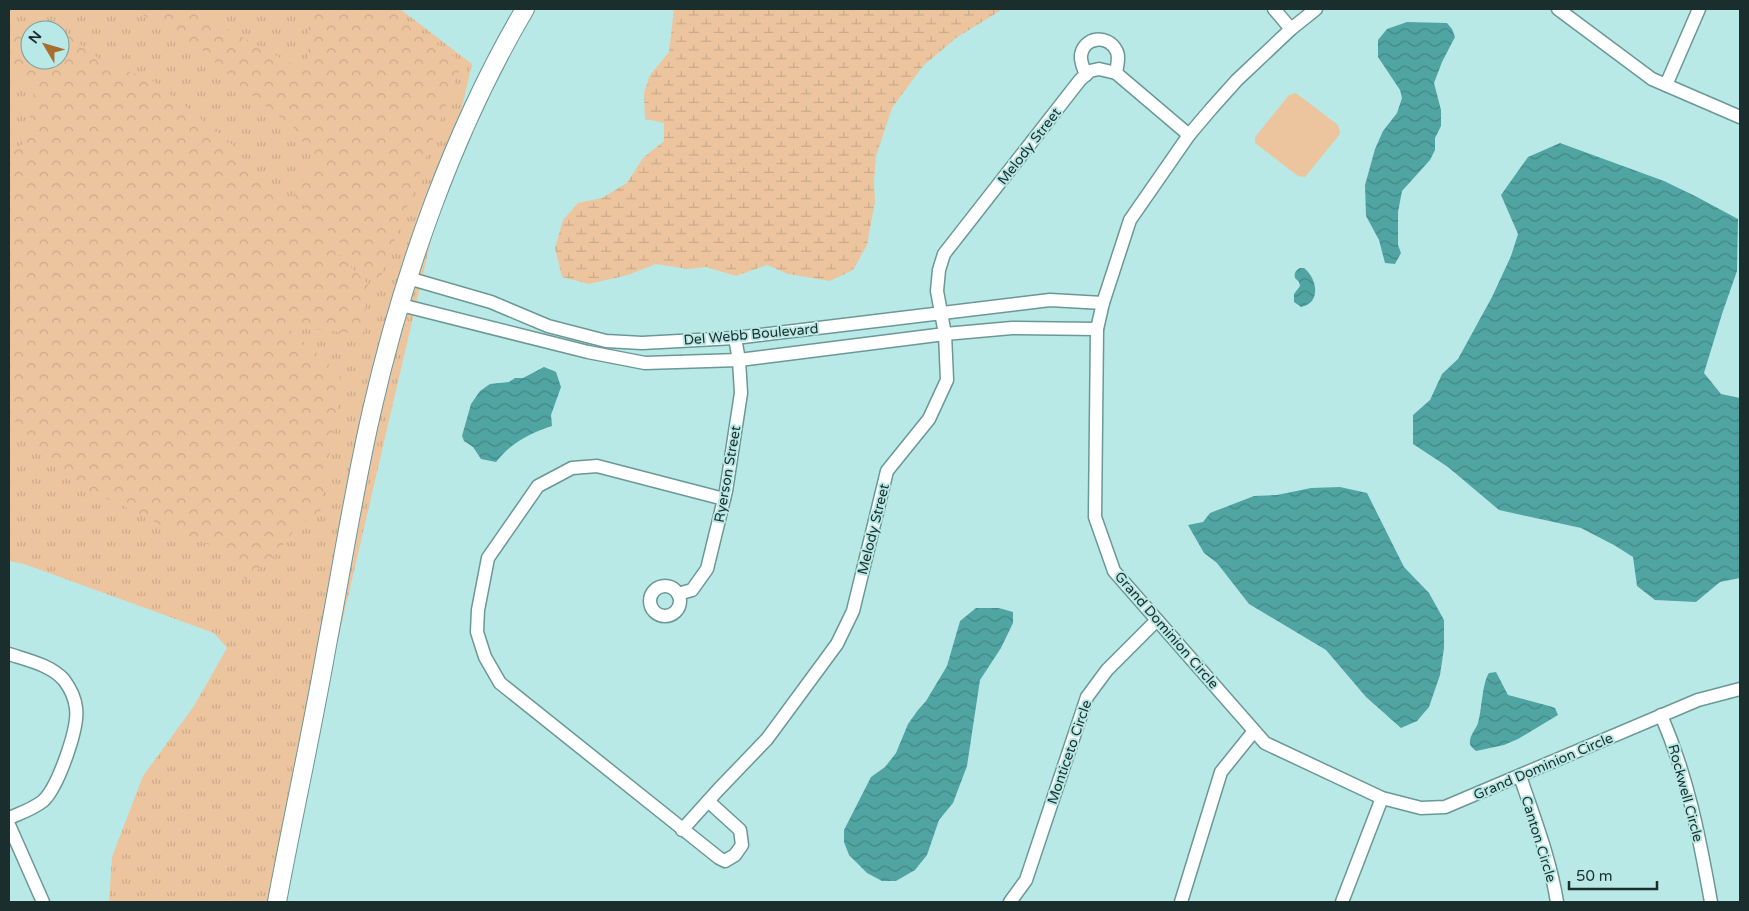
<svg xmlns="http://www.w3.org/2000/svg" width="1749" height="911" viewBox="0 0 1749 911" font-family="'Varela Round',sans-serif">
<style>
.grass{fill:url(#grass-tufts);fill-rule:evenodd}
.forest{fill:url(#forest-crowns)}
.wetland{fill:url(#wetland-marsh)}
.green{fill:#ecc59f}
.water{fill:url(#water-waves)}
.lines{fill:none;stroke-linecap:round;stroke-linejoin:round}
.minor-casing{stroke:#6a9896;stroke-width:15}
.secondary-casing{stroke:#6a9896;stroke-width:20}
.minor{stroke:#fff;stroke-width:12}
.secondary{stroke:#fff;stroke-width:18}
.labels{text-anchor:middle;stroke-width:4;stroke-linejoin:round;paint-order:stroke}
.street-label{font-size:14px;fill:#1a2e2d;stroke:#b9e9e7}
</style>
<defs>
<pattern id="grass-tufts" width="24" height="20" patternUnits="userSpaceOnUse" patternTransform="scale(1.25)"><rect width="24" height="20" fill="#ecc59f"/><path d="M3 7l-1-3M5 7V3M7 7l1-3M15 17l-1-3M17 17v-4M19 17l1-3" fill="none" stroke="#caaa89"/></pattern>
<pattern id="forest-crowns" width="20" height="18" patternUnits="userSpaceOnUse" patternTransform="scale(1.25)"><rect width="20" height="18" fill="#ecc59f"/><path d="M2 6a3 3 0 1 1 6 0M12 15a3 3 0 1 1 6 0" fill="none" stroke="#caaa89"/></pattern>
<pattern id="wetland-marsh" width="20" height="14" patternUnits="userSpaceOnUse" patternTransform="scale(1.25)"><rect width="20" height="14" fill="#ecc59f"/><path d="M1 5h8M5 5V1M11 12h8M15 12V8" fill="none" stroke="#caaa89"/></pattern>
<pattern id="water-waves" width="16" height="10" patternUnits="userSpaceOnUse" patternTransform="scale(1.25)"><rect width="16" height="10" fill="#50a5a3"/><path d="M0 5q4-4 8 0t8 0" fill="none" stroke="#428785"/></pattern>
</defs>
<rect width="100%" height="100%" fill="#b9e9e7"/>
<path class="grass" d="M 9,9 L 400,9 L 472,64 L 277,902 L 109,902 L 112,857 L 143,776 L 194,706 L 227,648 L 214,633 L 24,564 L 9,561 ZM 30,30 L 60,30 L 60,60 L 30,60 Z"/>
<g class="forest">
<path d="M 133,9 L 209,9 L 216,23 L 301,69 L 308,60 L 309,9 L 390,9 L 462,63 L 379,281 L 293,196 L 315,161 L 294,128 L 247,92 L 201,49 Z"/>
<path d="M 9,20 L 19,29 L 30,30 L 30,60 L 60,60 L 60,34 L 68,35 L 102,61 L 153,81 L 230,142 L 247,163 L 368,284 L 363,334 L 287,327 L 341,375 L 334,430 L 320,513 L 299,524 L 277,553 L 246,580 L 215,547 L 167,528 L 121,505 L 74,485 L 9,415 L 9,153 L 27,141 L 34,86 L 9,69 Z"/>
</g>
<path class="wetland" d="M 674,9 L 1003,9 L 956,38 L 923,66 L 892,108 L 876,156 L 874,182 L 875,202 L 867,245 L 853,270 L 830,281 L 788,274 L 767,265 L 736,276 L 706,267 L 688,269 L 656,264 L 628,275 L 589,284 L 562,277 L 555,248 L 563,220 L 578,203 L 602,198 L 627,183 L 643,158 L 664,141 L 664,123 L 645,119 L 644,93 L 650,75 L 669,52 Z"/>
<path class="green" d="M 1296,93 L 1338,125 L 1340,134 L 1305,177 L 1298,176 L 1255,143 L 1255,137 L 1289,95 Z"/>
<g class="water">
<path d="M 1407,22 L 1447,23 L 1452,29 L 1455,37 L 1442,62 L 1434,83 L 1441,110 L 1441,126 L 1435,138 L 1435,150 L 1430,160 L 1402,191 L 1398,212 L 1398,245 L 1401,253 L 1395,264 L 1385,263 L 1379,240 L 1366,216 L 1365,185 L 1375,149 L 1383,131 L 1397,113 L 1402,98 L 1400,90 L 1378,57 L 1378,40 L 1387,29 Z"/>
<path d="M 1560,143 L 1664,181 L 1697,197 L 1738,219 L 1737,271 L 1722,314 L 1704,373 L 1721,394 L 1740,398 L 1740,578 L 1720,582 L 1696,602 L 1655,600 L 1637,586 L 1633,557 L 1614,545 L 1581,528 L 1499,510 L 1448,467 L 1413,444 L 1413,415 L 1430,400 L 1442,374 L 1458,359 L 1492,297 L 1511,256 L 1518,234 L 1501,195 L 1528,157 Z"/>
<path d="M 1300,268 L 1304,268 C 1317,278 1322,303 1301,307 L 1294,302 L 1294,294 L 1300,286 L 1299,282 L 1295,278 C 1294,273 1295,271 1300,268 Z"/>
<path d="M 544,367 L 556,372 L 561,387 L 551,415 L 552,426 C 530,433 511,443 496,462 L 481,459 L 473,447 L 464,441 L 462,436 L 471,404 L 480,391 L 490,384 L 509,382 L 515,378 L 523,378 Z"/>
<path d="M 1340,487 L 1367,493 L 1404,567 L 1429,593 L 1444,620 L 1444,648 L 1440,675 L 1429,707 L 1417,721 L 1401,728 L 1366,697 L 1326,650 L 1249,604 L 1217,563 L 1204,553 L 1188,525 L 1203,522 L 1210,513 L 1254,496 L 1277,495 L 1311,488 Z"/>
<path d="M 976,608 L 999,608 L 1013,612 L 1013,623 L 1001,648 L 980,680 L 967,766 L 953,803 L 939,820 L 927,855 L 915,870 L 896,881 L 882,881 L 867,873 L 849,855 L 844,842 L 844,830 L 871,777 L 885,767 L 896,753 L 908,724 L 918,710 L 926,701 L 947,666 L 960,621 Z"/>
<path d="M 1496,672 L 1508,695 L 1549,706 L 1555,708 L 1558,715 L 1518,739 L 1504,745 L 1476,751 C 1473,748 1469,746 1470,741 C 1470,735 1476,729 1478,723 C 1482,710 1482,683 1489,673 Z"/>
</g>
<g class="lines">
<g class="minor-casing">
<g id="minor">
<path d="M 1274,9 L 1291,29"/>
<path d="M 1316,9 L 1291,29 L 1237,80 L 1211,109 L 1189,135 L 1130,220 L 1103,303 L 1097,329 L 1095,517 L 1114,571 L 1265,743 L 1382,798 L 1421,808 L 1445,807 L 1698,700 L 1740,689"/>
<path d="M 1558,9 L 1652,79 L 1740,117"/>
<path d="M 1086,75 C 1084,69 1080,62 1081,55 C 1084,37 1107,34 1116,50 C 1120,56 1117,66 1116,73"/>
<path d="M 1666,85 L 1699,9"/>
<path d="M 408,278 L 491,302 L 548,326 L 606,341 L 642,343 L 735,338 L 1050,300 L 1103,303"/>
<path d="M 401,305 L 588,352 L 645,363 L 739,360 L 945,334 L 1012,328 L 1097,329"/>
<circle cx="665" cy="601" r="15"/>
<path d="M 678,594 L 692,590 L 707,569 L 726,491 L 741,393 L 739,360 L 735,338"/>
<path d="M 9,654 C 27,660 51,665 64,680 C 70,688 75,698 76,708 C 79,728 58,787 43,801 C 33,809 21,813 9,818"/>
<path d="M 1661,715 C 1688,778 1699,835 1711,902"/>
<path d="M 1520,776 C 1534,818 1550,858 1557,902"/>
<path d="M 708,801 L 740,830 L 742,845 L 735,855 L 725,861 L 719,858 L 500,683 L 485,657 L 477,632 L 478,610 L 488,558 L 538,486 L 572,468 L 597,466 L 724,499"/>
<path d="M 9,825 L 43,902"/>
<path d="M 682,830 L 718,790 L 767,739 L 837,644 L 853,611 L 887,471 L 929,419 L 947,380 L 945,334 L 937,291 L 939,270 L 944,254 L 1080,80 L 1090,71 L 1099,69 L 1116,73 L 1189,135"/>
<path d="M 1010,902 L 1026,880 L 1087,697 L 1107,670 L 1157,620"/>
<path d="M 1181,902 L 1221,772 L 1254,731"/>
<path d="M 1342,902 L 1382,798"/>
</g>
</g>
<g class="secondary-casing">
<path id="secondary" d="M 277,902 C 293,816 312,731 327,645 C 342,567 354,488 372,410 C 403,274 454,129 525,9"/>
</g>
<use href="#minor" class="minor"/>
<use href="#secondary" class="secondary"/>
</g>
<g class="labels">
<g class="street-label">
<text transform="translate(1029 146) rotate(-52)" y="5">Melody Street</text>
<text transform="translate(751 334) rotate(-5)" y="5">Del Webb Boulevard</text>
<text transform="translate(727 474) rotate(-80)" y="5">Ryerson Street</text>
<text transform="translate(873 529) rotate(-76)" y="5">Melody Street</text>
<text transform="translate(1167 630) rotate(49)" y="5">Grand Dominion Circle</text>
<text transform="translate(1069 752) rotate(-71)" y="5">Monticeto Circle</text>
<text transform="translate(1543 766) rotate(-23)" y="5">Grand Dominion Circle</text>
<text transform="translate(1686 793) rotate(75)" y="5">Rockwell Circle</text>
<text transform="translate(1539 839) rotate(73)" y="5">Canton Circle</text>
</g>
</g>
<rect width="1749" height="911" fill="none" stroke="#1a2e2d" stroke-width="20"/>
<g transform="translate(45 45) rotate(308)"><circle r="24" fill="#b9e9e7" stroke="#799e9d"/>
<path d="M0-4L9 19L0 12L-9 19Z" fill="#a86e2e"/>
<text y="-8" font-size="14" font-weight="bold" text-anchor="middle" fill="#1a2e2d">N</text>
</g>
<path d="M1569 881v8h88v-8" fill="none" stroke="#1a2e2d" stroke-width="2.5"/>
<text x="1576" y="881" font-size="15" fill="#1a2e2d" stroke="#b9e9e7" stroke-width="4" paint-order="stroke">50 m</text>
</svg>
